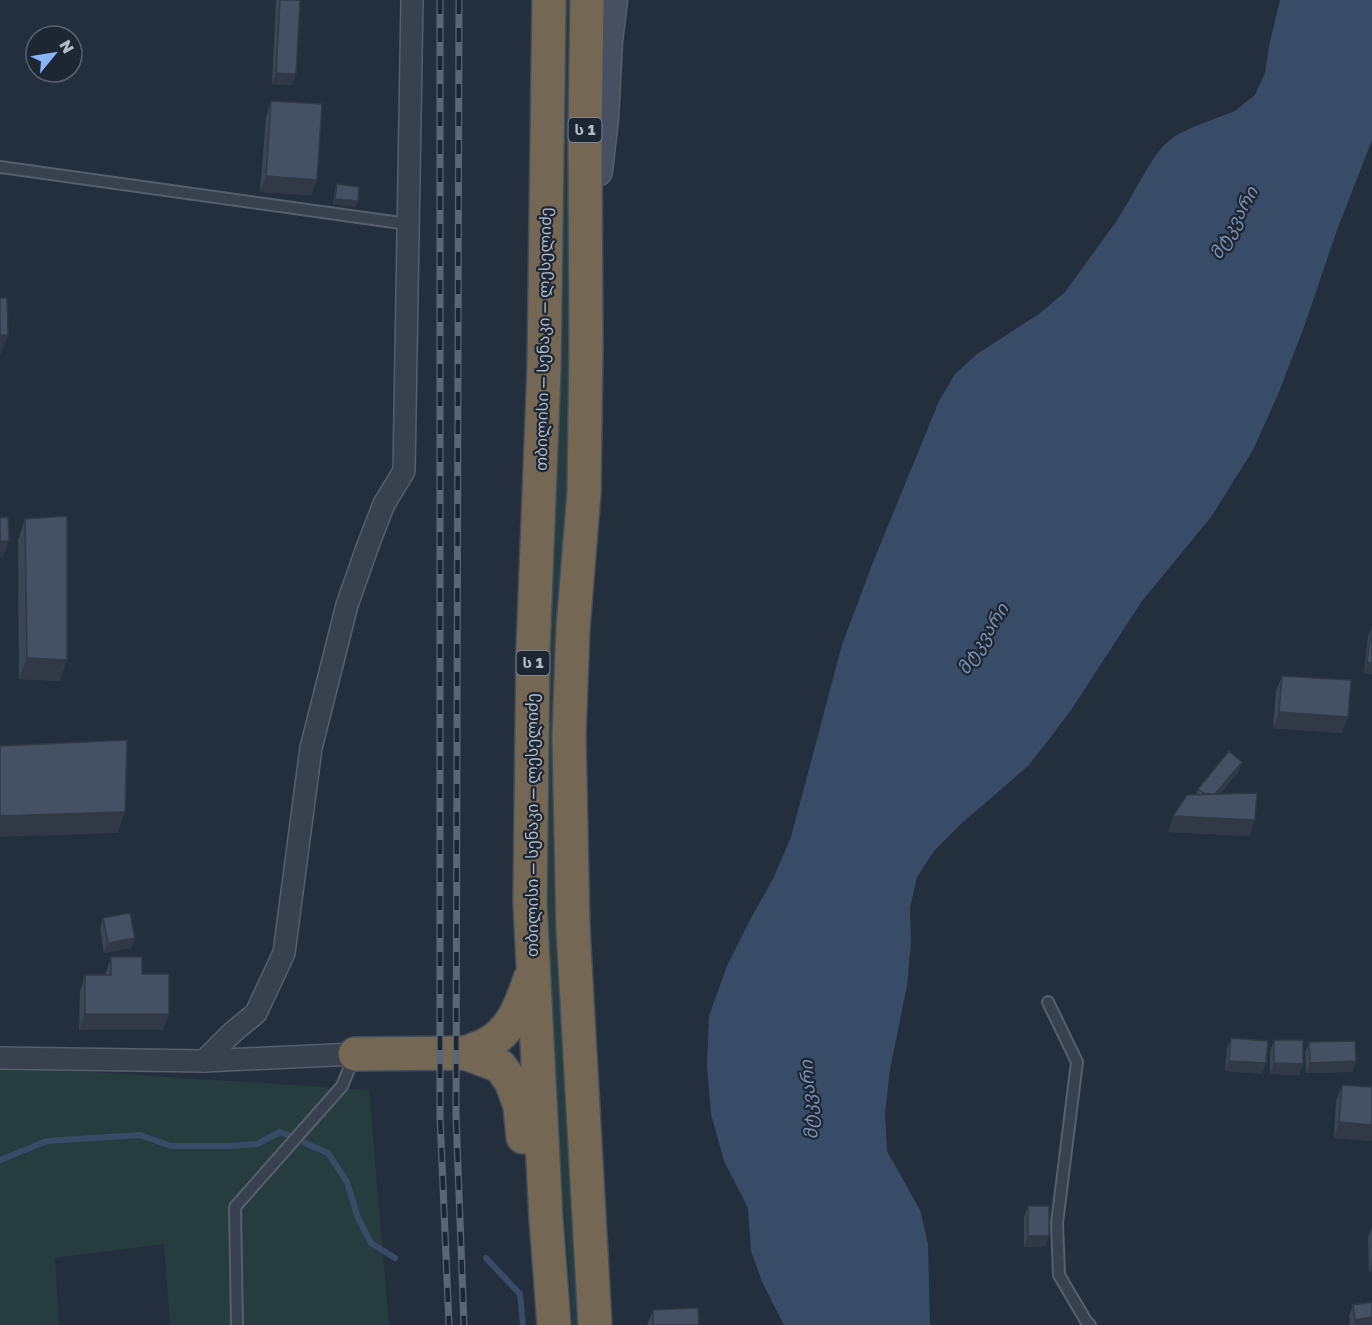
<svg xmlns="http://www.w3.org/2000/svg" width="1372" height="1325" viewBox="0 0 1372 1325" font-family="'Golos Text','Noto Sans Georgian',sans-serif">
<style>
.green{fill:#263c3f}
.water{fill:#394c67}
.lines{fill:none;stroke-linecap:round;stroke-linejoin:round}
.stream{stroke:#394c67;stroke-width:6}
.service-casing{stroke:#565f6c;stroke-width:14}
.minor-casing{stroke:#565f6c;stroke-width:24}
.secondary-casing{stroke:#565f6c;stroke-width:33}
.motorway-casing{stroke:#434c59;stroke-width:36}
.service{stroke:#38414e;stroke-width:10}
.minor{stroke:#38414e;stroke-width:21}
.secondary{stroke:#465061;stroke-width:30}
.motorway{stroke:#746855;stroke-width:33}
.rail-casing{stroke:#5a6575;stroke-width:7}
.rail{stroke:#1d2633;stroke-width:4.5;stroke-dasharray:14;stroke-linecap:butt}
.wall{fill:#3b4654}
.shaded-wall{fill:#303945}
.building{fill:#455162;stroke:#303945;stroke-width:1.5}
.labels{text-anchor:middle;stroke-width:4.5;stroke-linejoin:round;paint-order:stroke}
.shield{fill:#1d2633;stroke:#878f9c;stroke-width:1.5}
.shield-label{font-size:15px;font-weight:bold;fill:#b4bcc9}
.street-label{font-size:16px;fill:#b4bcc9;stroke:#1d2633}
.water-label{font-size:18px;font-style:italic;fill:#7c92b1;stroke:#1d2633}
</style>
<rect width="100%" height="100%" fill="#242f3e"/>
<g class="green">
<path d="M 566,0 L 576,0 L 586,1325 L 573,1325 C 564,1197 553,1068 548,940 C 545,855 546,770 547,685 C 548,587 551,488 561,389 Z"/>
<path d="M 0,1066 L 369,1090 L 389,1325 L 170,1325 L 164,1244 L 55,1258 L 59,1325 L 0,1325 Z"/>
</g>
<path class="water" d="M 1280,0 L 1372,0 L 1372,140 L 1337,230 L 1305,324 L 1279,392 L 1253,450 L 1211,517 L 1142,601 L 1071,710 L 1050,738 L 1028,766 L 962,823 L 934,851 L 917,877 L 910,908 L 911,942 L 907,986 L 890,1069 L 885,1114 L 887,1151 L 920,1210 L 928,1244 L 930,1325 L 784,1325 L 763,1284 L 751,1251 L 748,1208 L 724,1161 L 711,1114 L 707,1065 L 709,1016 L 727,966 L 750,920 L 774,877 L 791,837 L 842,645 L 872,565 L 939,401 L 955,374 L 977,354 L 1039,314 L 1065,292 L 1118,219 L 1150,164 L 1162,147 L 1175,136 L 1193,127 L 1235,111 L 1255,95 L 1265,73 L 1269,46 Z"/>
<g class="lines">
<g class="stream">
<path d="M 305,1143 L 328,1153 L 347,1182 L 358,1218 L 371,1243 L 395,1258"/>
<path d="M 0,1160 L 47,1141 L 140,1135 L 171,1146 L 231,1146 L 257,1144 L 280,1132 L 288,1135"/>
<path d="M 486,1258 L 520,1294 L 523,1325"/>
</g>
<g class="service-casing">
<g id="service">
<path d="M 0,167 L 408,224"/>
<path d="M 1048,1002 L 1077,1062 L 1057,1223 L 1059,1275 L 1086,1321 L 1090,1325"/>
<path d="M 237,1325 L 235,1207 L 342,1086 L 354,1057"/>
</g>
</g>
<g class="minor-casing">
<g id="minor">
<path d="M 0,1058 L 204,1061 L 355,1054"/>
<path d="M 204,1061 L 233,1032 L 256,1013 L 284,953 L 311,748 L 347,605 L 367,548 L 384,504 L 404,471 L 412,0"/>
</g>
</g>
<g class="secondary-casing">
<path id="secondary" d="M 597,171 L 603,118 L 607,41 L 612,0"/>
</g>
<g class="motorway-casing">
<g id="motorway">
<path d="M 549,0 L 544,369 L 533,650 L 530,903 L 546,1219 L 554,1325"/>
<path d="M 587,0 L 585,135 L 586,348 L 584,493 L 573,628 L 569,736 L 573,928 L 595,1325"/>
<path d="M 465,1053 C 472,1050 480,1048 487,1044 C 512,1031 521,1005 530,979"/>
<path d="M 355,1054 L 465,1053 L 500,1066 L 511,1081 L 520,1106 L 523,1137"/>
</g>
</g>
<use href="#service" class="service"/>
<use href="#minor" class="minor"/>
<use href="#secondary" class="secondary"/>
<use href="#motorway" class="motorway"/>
<g class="rail-casing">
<g id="rail">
<path d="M 440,0 L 440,1117 L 449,1325"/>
<path d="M 459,0 L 456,1115 L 464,1325"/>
</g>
</g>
<use href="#rail" class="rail"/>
</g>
<g class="wall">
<path d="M 276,0 L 300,0 L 292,85 L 272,84 Z"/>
<path d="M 271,101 L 317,180 L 311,195 L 260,192 L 266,117 Z"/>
<path d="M 337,184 L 356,207 L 333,204 L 335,190 Z"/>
<path d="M 25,519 L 60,681 L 19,679 L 18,540 Z"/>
<path d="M 1372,626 L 1372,674 L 1364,673 L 1368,637 Z"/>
<path d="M 1282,676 L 1342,733 L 1273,728 L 1276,691 Z"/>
<path d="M 1242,762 L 1238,772 L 1220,794 L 1250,836 L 1168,832 L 1196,795 L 1198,789 Z"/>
<path d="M 103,918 L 135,938 L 131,948 L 104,953 L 100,929 Z"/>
<path d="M 111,957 L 142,974 L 163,1030 L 79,1030 L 80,991 L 85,975 L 105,975 Z"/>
<path d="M 1231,1038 L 1266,1063 L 1262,1074 L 1225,1071 L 1227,1049 Z"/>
<path d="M 1274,1040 L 1303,1064 L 1299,1075 L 1270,1074 L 1270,1051 Z"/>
<path d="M 1309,1042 L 1356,1061 L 1352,1072 L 1306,1073 L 1305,1053 Z"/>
<path d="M 1342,1085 L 1372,1087 L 1372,1141 L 1334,1138 L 1336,1101 Z"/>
<path d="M 1028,1206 L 1049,1236 L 1045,1246 L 1024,1247 L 1024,1217 Z"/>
<path d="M 1372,1227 L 1372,1272 L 1369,1272 L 1368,1237 Z"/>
<path d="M 1353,1305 L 1372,1325 L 1350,1325 L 1349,1316 Z"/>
<path d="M 653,1310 L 699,1325 L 647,1325 Z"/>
</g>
<g class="shaded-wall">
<path d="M 276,73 L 296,74 L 292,85 L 272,84 Z"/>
<path d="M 266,176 L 317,180 L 311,195 L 260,192 Z"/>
<path d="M 335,199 L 358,201 L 356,207 L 333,204 Z"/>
<path d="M 0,335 L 8,335 L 0,356 Z"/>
<path d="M 0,541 L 9,541 L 3,557 L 0,557 Z"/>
<path d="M 27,658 L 67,660 L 60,681 L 19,679 Z"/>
<path d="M 1367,662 L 1372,663 L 1372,674 L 1364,673 Z"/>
<path d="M 1279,712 L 1348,717 L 1342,733 L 1273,728 Z"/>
<path d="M 1242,762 L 1238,772 L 1207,810 L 1211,799 Z"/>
<path d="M 125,812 L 118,833 L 0,837 L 0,816 Z"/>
<path d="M 1173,816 L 1255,820 L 1250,836 L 1168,832 Z"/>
<path d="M 135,938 L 131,948 L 104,953 L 108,943 Z"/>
<path d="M 85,1014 L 169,1014 L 163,1030 L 79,1030 Z"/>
<path d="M 1229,1061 L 1266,1063 L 1262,1074 L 1225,1071 Z"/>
<path d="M 1356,1061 L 1352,1072 L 1306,1073 L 1310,1063 Z"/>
<path d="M 1274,1063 L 1303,1064 L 1299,1075 L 1270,1074 Z"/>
<path d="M 1339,1122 L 1372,1125 L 1372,1141 L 1334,1138 Z"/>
<path d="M 1028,1236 L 1049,1236 L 1045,1246 L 1024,1247 Z"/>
<path d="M 1372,1263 L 1372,1272 L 1369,1272 Z"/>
<path d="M 1372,1317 L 1372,1325 L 1354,1325 L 1355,1320 Z"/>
</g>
<g class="building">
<path d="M 280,0 L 300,0 L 296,74 L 276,73 Z"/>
<path d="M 271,101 L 322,104 L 317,180 L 266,176 Z"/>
<path d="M 337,184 L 359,187 L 358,201 L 335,199 Z"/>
<path d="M 0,298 L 7,298 L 8,335 L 0,335 Z"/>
<path d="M 67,516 L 67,660 L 27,658 L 25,519 Z"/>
<path d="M 8,517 L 9,541 L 0,541 L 0,518 Z"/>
<path d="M 1372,626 L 1372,663 L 1367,662 Z"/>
<path d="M 1282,676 L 1351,680 L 1348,717 L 1279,712 Z"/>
<path d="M 127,740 L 125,812 L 0,816 L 0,746 Z"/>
<path d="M 1229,751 L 1242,762 L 1215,794 L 1205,794 L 1198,789 Z"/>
<path d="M 1257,793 L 1255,820 L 1173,816 L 1187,795 Z"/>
<path d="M 130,913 L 135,938 L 108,943 L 103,918 Z"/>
<path d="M 111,957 L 142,957 L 142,974 L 169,974 L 169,1014 L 85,1014 L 85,975 L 111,975 Z"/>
<path d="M 1231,1038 L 1268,1041 L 1266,1063 L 1229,1061 Z"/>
<path d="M 1274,1040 L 1303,1040 L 1303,1064 L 1274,1063 Z"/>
<path d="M 1355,1041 L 1356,1061 L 1310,1063 L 1309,1042 Z"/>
<path d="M 1342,1085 L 1372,1087 L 1372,1125 L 1339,1122 Z"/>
<rect x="1028" y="1206" width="21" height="30"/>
<path d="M 1372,1302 L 1372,1317 L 1355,1320 L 1353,1305 Z"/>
<path d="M 698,1308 L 699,1325 L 653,1325 L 653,1310 Z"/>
</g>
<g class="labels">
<g class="shield">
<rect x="568.5" y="118" width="33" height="24" rx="4.5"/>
<rect x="516.5" y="651" width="33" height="24" rx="4.5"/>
</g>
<g class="shield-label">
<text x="585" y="135">ს 1</text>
<text x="533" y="668">ს 1</text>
</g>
<g class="street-label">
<text transform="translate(543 339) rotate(-89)" y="6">თბილისი — სენაკი — ლესელიძე</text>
<text transform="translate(532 825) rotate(-90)" y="6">თბილისი — სენაკი — ლესელიძე</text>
</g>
<g class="water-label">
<text transform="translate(1234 223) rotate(-61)" y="6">მტკვარი</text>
<text transform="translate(983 639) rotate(-58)" y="6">მტკვარი</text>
<text transform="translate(809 1100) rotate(-94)" y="6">მტკვარი</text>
</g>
</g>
<g transform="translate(54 54) rotate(60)"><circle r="28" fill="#1d2633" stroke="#59626f" stroke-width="1.5"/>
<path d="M0-4.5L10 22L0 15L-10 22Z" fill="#8ab4f8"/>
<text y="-9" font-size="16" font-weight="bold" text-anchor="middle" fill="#b4bcc9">N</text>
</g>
</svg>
